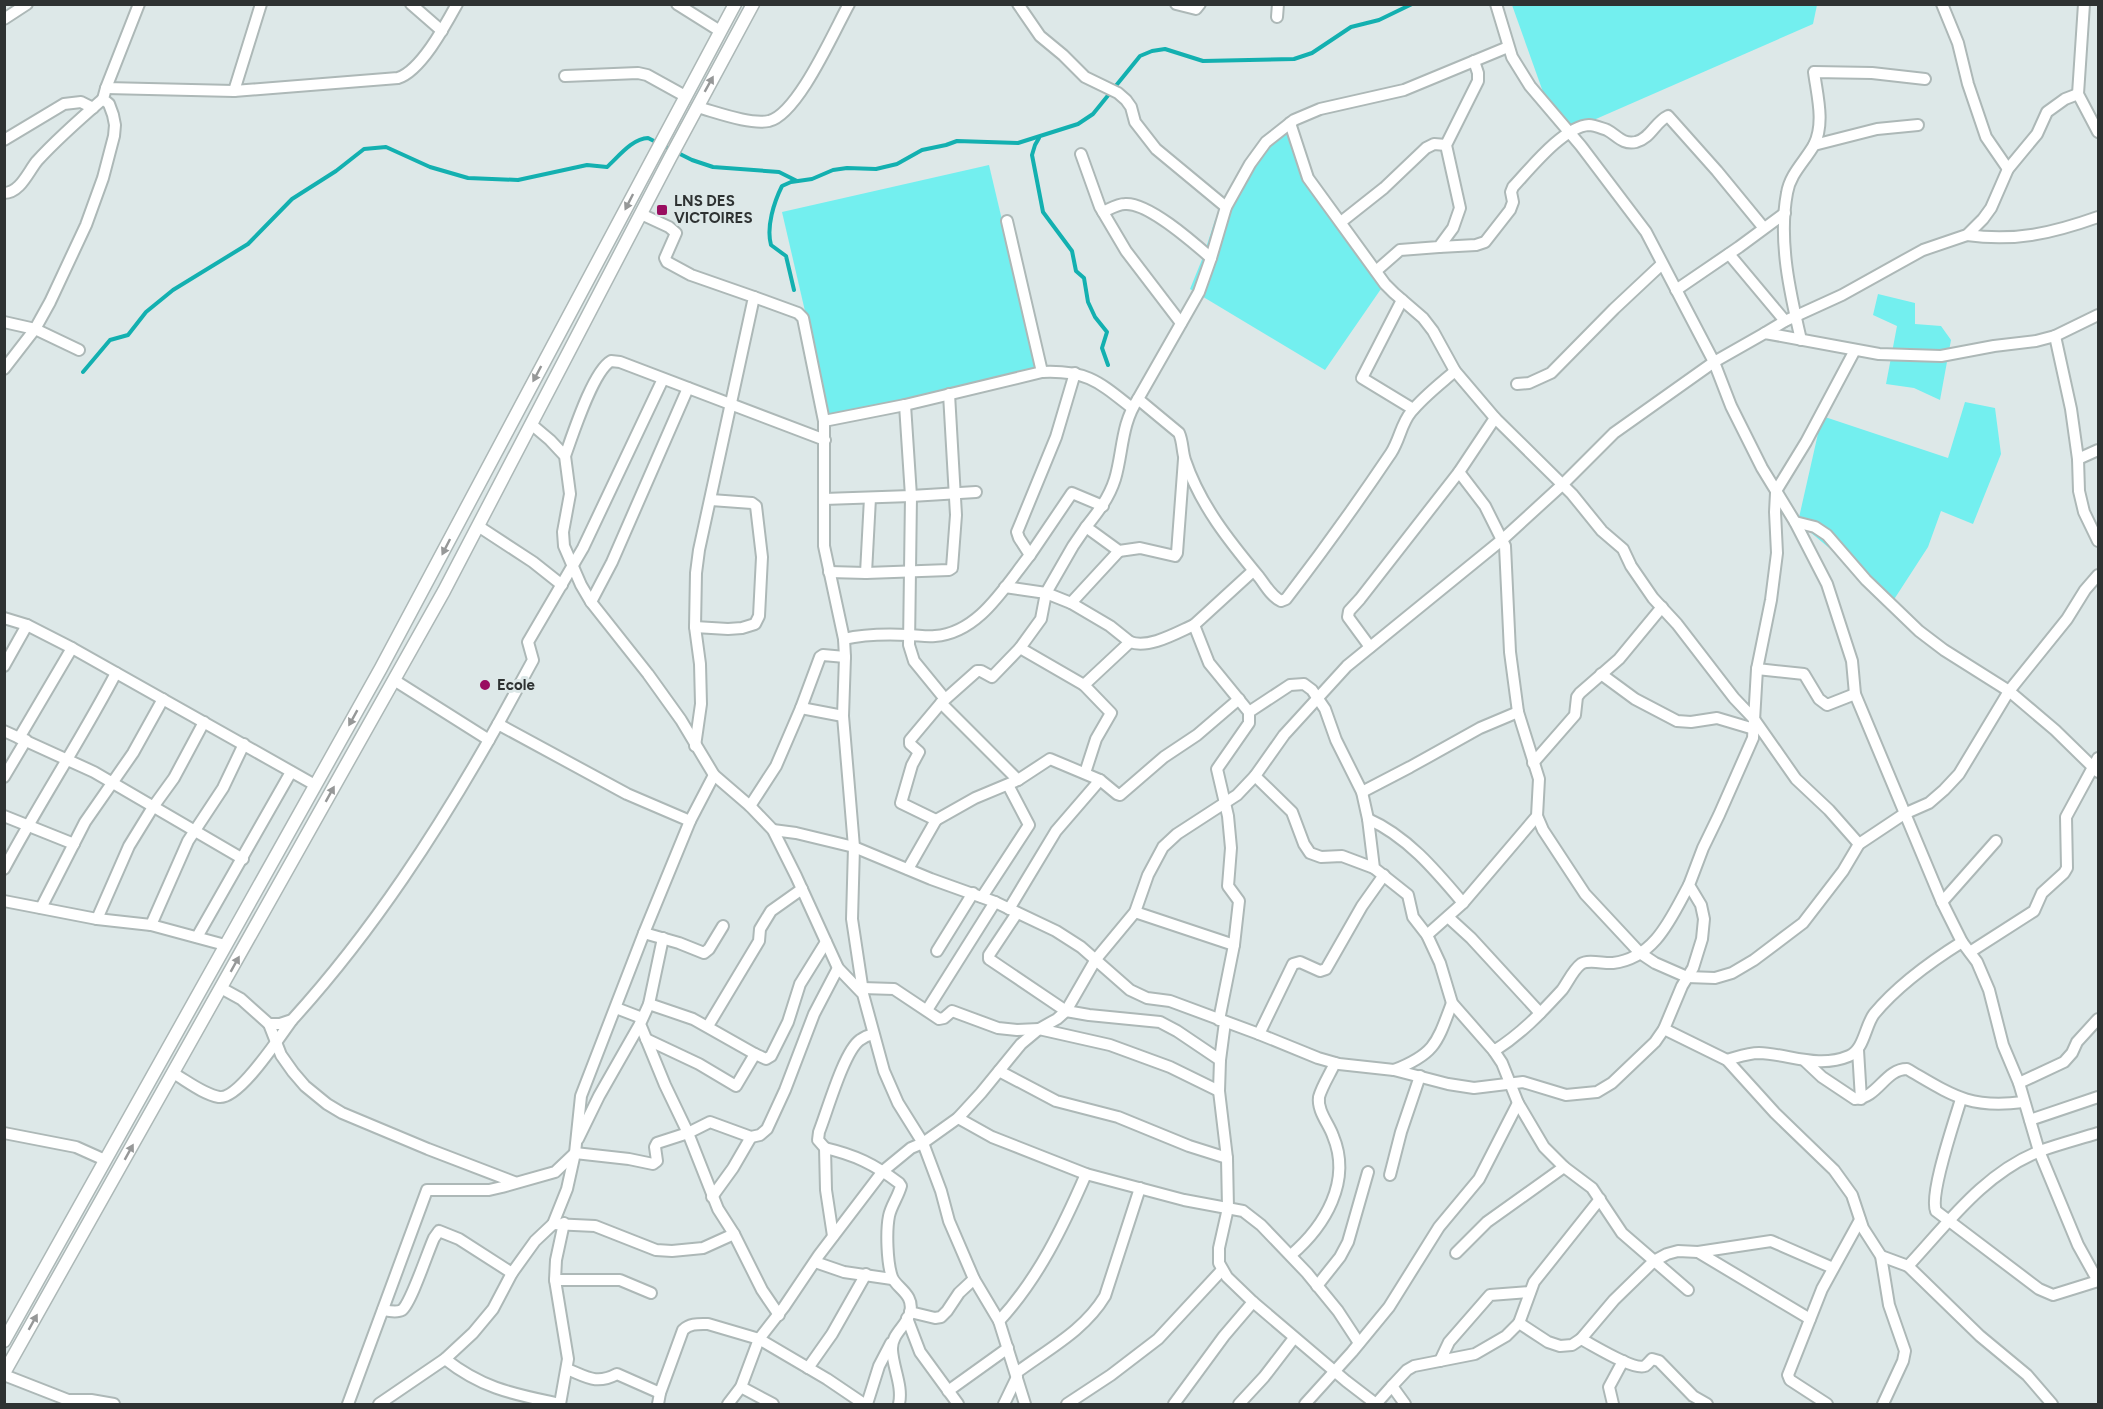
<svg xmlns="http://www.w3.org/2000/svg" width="2103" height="1409" viewBox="0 0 2103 1409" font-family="Figtree,sans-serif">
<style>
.green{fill:#73efef}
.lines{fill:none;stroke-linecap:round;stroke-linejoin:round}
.stream{stroke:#13b0b0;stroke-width:4}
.minor-casing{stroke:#adb8b7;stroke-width:14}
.tertiary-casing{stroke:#adb8b7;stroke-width:15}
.minor{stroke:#fff;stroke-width:10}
.tertiary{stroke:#fff;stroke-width:12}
.oneway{fill:#969898}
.poi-dot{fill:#990d60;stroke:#dde8e8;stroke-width:2}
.labels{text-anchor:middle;stroke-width:6;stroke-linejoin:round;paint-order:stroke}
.poi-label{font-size:15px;font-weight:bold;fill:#2e3232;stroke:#dde8e8;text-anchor:start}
</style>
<rect width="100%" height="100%" fill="#dde8e8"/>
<g class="green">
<path d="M 1512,5 L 1817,5 L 1813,24 L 1573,129 L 1543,92 Z"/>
<path d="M 1288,127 L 1306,185 L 1323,204 L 1383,286 L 1325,370 L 1190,289 L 1203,257 L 1215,220 L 1240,188 L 1267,143 Z"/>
<path d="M 989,165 L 1038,372 L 830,419 L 782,212 Z"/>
<path d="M 1878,294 L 1915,303 L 1915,324 L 1941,326 L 1951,340 L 1940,400 L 1914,388 L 1886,384 L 1897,326 L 1873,315 Z"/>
<path d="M 1965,402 L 1995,408 L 2001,454 L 1973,524 L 1941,511 L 1928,547 L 1893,601 L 1798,522 L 1822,416 L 1948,458 Z"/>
</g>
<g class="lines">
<g class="stream">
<path d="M 1039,138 L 1035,145 L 1032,155 L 1043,212 L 1072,251 L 1076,271 L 1084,278 L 1088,302 L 1095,317 L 1107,332 L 1102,348 L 1108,365"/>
<path d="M 794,290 L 786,256 L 771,245 C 766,227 774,202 782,186 L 791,182 L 812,179 L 833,170 L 847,168 L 876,169 L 897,164 L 922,150 L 946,145 L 957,141 L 1018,143 L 1078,124 L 1093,114 L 1140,56 L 1152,51 L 1165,49 L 1203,61 L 1294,59 L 1312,53 L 1351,27 L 1379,20 L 1412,4"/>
<path d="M 83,372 L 110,340 L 128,335 L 146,312 L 173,290 L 248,244 L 292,199 L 336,171 L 364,149 L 386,147 L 430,167 L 468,178 L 518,180 L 587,165 L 607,167 C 618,157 633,138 648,138 L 692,160 L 713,167 L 779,172 L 797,181"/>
</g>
<g class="minor-casing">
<g id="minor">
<path d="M 139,4 L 106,88 L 234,91 L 398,78 C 421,71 446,24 457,4"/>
<path d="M 411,4 L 442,31"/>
<path d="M 677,4 L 720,31"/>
<path d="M 1018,4 L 1040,36 L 1063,55 L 1085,77 L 1118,93 L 1126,100 L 1131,107 L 1135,122 L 1156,149 L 1226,207"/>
<path d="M 1176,4 L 1196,9 L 1200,4"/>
<path d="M 1496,4 L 1512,57 L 1530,86 L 1581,146 L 1646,232 L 1714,362 L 1731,406 L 1762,468 L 1795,522 L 1827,584 L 1852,661 L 1855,694 L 1942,902 L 1962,942 L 1977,962 L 1989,990 L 2003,1045 L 2019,1083 L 2039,1151 L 2078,1245 L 2098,1281"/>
<path d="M 1942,4 L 1958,43 L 1968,84 L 1986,137 L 2008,169"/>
<path d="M 2084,4 L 2078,94 L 2098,132"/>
<path d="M 1277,17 L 1278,4"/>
<path d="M 4,19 L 27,4"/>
<path d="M 565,76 L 638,73 L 647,75 L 685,96"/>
<path d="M 234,91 L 261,4"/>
<path d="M 697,107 C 716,112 750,125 769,121 C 798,114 834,31 849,4"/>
<path d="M 1290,123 L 1308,178 L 1385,284 L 1394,293 L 1423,318 L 1433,331 L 1455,371 L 1495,418 L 1572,494 L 1602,531 L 1623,549 L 1631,566 L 1653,598 L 1677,624 L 1734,698 L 1754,719 L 1796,779 L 1829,810 L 1859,844"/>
<path d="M 4,140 L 64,104 L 81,102 L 93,108"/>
<path d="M 1814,145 L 1877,129 L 1918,125"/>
<path d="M 1081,154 L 1100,207 L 1126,251 L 1181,323"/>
<path d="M 4,193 C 20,193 28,172 37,161 C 57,139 81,118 103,99"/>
<path d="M 1103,212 C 1110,209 1117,204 1125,204 C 1148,202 1194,243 1211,258"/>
<path d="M 641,214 L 669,227 L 676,233 L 665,258 L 667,262 L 691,275 L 754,297 L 699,550 L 696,573 L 695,627 L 700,664 L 701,704 L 695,746"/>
<path d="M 1007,221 L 1042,372"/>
<path d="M 1341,222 L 1384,188 L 1426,148 L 1434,144 L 1446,145"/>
<path d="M 1967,235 C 2015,242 2053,233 2098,217"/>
<path d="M 1439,247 L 1476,245 L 1485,242 L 1510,210 L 1513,202 L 1511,192 L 1513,187 C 1529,170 1564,126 1589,125 C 1594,125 1601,128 1607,130 C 1617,135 1622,145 1636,142 C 1651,138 1655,122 1668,116 L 1717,171 L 1763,227"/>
<path d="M 1729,254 L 1785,321"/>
<path d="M 1376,271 L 1400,250 L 1439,247 L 1453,228 L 1460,208 L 1446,145 L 1478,81 L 1478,73 L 1474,61"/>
<path d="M 1676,290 L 1739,247 L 1785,213"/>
<path d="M 754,297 L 798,313 L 803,318 L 824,421 L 824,546 L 844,639 L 845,657 L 843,716 L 854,847 L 852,919 L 863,992"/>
<path d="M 1402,300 L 1362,378 L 1413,409"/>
<path d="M 4,322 L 35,329 L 79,350"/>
<path d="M 1765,333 L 1785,321 L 1842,295 L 1923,250 L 1967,235 L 1983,219 L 1991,208 L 2008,169 L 2037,134 L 2047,112 L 2065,99 L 2078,94"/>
<path d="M 2055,336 L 2071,409 L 2078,459 L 2079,491 L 2084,512 L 2098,541"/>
<path d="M 1801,340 C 1790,293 1778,241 1787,193 C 1790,174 1805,161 1814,145 C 1825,123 1817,95 1814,72 L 1872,73 L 1925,79"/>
<path d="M 4,369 L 35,329 L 50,302 L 86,225 L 103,178 L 114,136 L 115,125 L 113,115 L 109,104 L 103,99 L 106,88"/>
<path d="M 1455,371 C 1440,384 1423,397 1411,412 C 1401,424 1400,439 1391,453 C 1358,502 1323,551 1286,599 L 1281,601 C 1271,596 1266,586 1259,577 C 1230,542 1200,505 1185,460 C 1182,451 1183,442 1179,433 L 1138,399 L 1199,292 L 1211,258 L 1226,207 L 1250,164 L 1266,142 L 1294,120 L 1320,109 L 1404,90 L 1508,47"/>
<path d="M 1517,384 L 1529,383 L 1551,373 L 1614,309 L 1662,264"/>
<path d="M 1138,399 C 1121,424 1123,452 1115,479 C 1109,498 1098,512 1086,527 L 1119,551 L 1140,548 L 1175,556 L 1177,553 L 1184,459"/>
<path d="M 905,405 L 911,496 L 909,645 L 914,661 L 945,699"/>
<path d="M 824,421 L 905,405 L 1042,372 C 1087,370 1099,382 1132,408"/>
<path d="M 531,424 L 550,440 L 565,456 L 570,494 L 563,532 L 564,546 L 581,585 L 591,602 L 648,674 L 681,720 L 714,775 L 750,806 L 773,830 L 796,876 L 838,968 L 863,994 L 884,1071 L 898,1103 L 923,1143 L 941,1191 L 949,1221 L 974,1279 L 999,1321 L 1025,1404"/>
<path d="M 565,456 C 573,434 593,371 611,361 L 620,362 L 825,440"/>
<path d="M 2078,459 L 2098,450"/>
<path d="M 1776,491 L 1806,442 L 1855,350"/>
<path d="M 824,499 L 911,496 L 976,492"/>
<path d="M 1795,522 L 1815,527 L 1827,535 L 1866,580 L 1919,631 L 1944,650 L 2009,691 L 2055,730 L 2098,772"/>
<path d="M 478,526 L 533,562 L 562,585"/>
<path d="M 1030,555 L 1072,493 L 1103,506"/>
<path d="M 829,572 L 866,573 L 949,570 L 952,568 L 956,515 L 949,394"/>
<path d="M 866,573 L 870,498"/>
<path d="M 1005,587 L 1046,593 L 1071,603 L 1119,551"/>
<path d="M 591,602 L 612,562 L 688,388"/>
<path d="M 1071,603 L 1110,626 L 1130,642"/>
<path d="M 4,618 L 27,625 L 72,648 L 315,785"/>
<path d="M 695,627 L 728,629 L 742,628 L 755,624 L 759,616 L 762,557 L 756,506 L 752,503 L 711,500"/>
<path d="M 844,639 C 865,634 886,634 908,635 C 917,635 926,637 935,636 C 979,633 1005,586 1030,555 L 1019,538 L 1017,532 L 1056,437 L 1075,373"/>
<path d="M 1370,647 L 1348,617 L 1349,611 L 1360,599 L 1459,472 L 1495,418"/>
<path d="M 1020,648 L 1084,685 L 1130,642 C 1149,649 1176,633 1194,625"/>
<path d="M 4,666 L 27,625"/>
<path d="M 1757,669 L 1804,674 L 1819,699 L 1827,705 L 1855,694"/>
<path d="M 1601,674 L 1635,699 L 1677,721 L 1691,722 L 1717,718 L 1754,729"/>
<path d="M 394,680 L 489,740"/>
<path d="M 1084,685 L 1111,713 L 1096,739 L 1085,773"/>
<path d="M 941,703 L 1018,780"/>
<path d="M 801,708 L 820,657 L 823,655 L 845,657"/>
<path d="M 1249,712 L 1209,663 L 1194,625 L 1253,571"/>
<path d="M 498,724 L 533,660 L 528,642 L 583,548 L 663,379"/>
<path d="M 4,731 L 94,772 L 243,859"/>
<path d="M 19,738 L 72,648"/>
<path d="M 1533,763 L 1575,715 L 1577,697 L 1580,693 L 1619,659 L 1662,607"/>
<path d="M 1255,776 L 1292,812 L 1304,844 L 1310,853 L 1321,857 L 1342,856 L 1374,868"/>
<path d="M 4,777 L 26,740"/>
<path d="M 1362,792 L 1410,767 L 1480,728 L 1518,712"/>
<path d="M 750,806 L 776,766 L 801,708 L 843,716"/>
<path d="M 4,816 L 74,844"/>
<path d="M 1537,816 L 1543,830 L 1585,894 L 1640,953 L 1655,963 L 1687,977 L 1715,978 L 1732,973 L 1754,960 L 1803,923 L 1843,871 L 1859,844 L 1904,814 L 1929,803 L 1944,790 L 1959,774 L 2009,691 L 2067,619 L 2085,590 L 2098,575"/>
<path d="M 1368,819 C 1407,836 1436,871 1463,903"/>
<path d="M 936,820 L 975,798 L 1018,780 L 1050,759 L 1100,780 L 1117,794 L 1120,795 L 1164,757 L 1197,735 L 1239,699"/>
<path d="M 773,830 L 796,833 L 854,847 L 931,879 L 995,902 L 1056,931 L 1081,947 L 1130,990 L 1147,998 L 1170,1001 L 1259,1034 L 1318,1058 L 1339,1064 L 1394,1070 L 1448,1084 L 1474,1088 L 1523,1082 L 1566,1095 L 1597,1092 L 1612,1083 L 1655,1042 L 1664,1029 L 1682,986 L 1693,968 L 1702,939 L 1704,919 L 1701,905 L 1689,885 L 1703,848 L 1719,815 L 1753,738 L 1757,669 L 1771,600 L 1777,553 L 1775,512 L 1776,493"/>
<path d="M 4,869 C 39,803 81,740 116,673"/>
<path d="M 908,869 L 936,820 L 901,803 L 912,765 L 919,752 L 910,744 L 910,740 L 941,703 L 977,671 L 981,671 L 992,677 L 1020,648 L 1041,619 L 1046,593 L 1073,546 L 1086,527"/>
<path d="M 982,897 L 1029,825 L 1008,785"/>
<path d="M 4,901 L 97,919 L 151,925 L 225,945"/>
<path d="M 1942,902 L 1996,841"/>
<path d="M 41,908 L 85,822 L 133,753 L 163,699"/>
<path d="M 1009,909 L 1056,831 L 1100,780"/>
<path d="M 1135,912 L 1234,945"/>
<path d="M 1017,913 L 989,955 L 989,959 L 1066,1011 L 1089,1015 L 1160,1022 L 1177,1031 L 1220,1060"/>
<path d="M 1448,917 L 1471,938 L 1540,1013"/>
<path d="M 97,919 L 129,846 L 153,807 L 174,778 L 204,722"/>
<path d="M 151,925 L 188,841 L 223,788 L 244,744"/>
<path d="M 644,933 L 679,943 L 704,953 L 709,949 L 723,926"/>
<path d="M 1427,935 L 1463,903 L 1537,816 L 1539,779 L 1518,712 L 1510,652 L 1505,546 L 1485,506 L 1459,472"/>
<path d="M 197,937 L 291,772"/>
<path d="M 663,938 L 649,1004 L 640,1024 L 665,1085 L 688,1133 L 718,1209 L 734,1234 L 762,1290 L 779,1315"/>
<path d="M 937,951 L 973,893"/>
<path d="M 1970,952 L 2034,911 L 2042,893 L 2064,873 L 2067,868 L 2066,817 L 2098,758"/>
<path d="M 221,988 L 241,999 L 269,1024 L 281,1055 L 293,1072 L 305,1086 L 327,1104 L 342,1113 L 428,1149 L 514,1182"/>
<path d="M 862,988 L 894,989 L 939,1019 L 944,1018 L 952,1011 L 998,1028 L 1017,1030 L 1039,1029 L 1110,1045 L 1170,1067 L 1219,1091"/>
<path d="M 649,1004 L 693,1019 L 755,1054 L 766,1059 L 771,1056 L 788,1022 L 800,984 L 826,942"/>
<path d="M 616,1008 L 642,1018"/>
<path d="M 927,1010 L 995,902"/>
<path d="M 1219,1020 L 1234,945 L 1239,901 L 1228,886 L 1231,848 L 1228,816 L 1217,769 L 1249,723 L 1249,712 L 1290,685 L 1304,684 L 1312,690 L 1325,709 L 1336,740 L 1362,792 L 1368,819 L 1374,868 L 1408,895 L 1413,917 L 1427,935 L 1440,963 L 1452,1003 L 1494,1051 C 1521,1034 1541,1013 1562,990 C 1568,982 1573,970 1581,964 C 1589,959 1604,964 1613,963 C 1655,958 1671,918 1689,885"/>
<path d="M 1225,1022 L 1220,1060 L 1219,1091 L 1227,1158 L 1228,1208 L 1219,1248 L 1219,1263 L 1227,1277 L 1253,1302 L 1346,1381 L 1376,1404 L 1392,1386 L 1405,1404"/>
<path d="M 269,1024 L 280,1024 L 292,1020 C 373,931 439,829 498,724 L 627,794 L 690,821 L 714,775"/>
<path d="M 708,1026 L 759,941 L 760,929 L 771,911 L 802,889"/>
<path d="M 1664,1029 L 1727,1060 L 1775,1113 L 1834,1170 L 1852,1195 L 1863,1228 L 1881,1256 L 1889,1305 L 1905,1351 L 1903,1361 L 1883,1404"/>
<path d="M 1259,1034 L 1293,964 L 1300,962 L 1320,971 L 1326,969 L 1362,906 L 1384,875"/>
<path d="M 646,1039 L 699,1064 L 736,1086 L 755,1054"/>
<path d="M 1858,1050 L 1861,1099"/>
<path d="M 1494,1051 L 1502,1063 L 1518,1103 L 1544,1147 L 1564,1167 L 1592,1188 L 1622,1233 L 1688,1290"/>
<path d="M 1727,1060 C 1738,1057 1748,1053 1759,1053 C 1789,1054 1818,1069 1849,1056 C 1864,1050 1865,1026 1874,1014 C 1898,985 1930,962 1962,942"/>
<path d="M 1805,1061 L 1822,1077 L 1855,1099 C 1878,1098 1885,1069 1907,1069 C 1952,1095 1969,1109 2023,1102"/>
<path d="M 1394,1070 C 1435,1054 1437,1043 1452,1003"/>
<path d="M 999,1071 L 1056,1101 L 1118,1117 L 1189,1146 L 1227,1158"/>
<path d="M 173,1073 C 187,1081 203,1094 219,1097 C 239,1100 280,1036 292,1020"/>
<path d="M 2019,1083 L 2064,1062 L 2072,1053 L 2077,1042 L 2098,1019"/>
<path d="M 1961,1099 C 1955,1120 1929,1194 1936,1211 L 2039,1289 L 2053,1295 L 2098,1281"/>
<path d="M 958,1118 L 992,1137 L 1086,1174 L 1184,1200 L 1243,1211 L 1261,1225 L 1307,1273 L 1338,1311 L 1359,1343"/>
<path d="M 2030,1120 L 2098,1097"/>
<path d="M 4,1133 L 76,1147 L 105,1160"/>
<path d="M 578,1139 L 599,1096 L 640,1024"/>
<path d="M 825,1148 C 855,1155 874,1164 899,1183 L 901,1186 C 898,1197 891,1206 889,1216 C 886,1231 887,1263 892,1277 C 896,1288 915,1294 910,1313 C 906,1327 891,1334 892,1350 C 893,1368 903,1386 899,1404"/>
<path d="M 1390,1175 L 1401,1132 L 1420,1076"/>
<path d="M 712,1197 L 733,1168 L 751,1137"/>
<path d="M 553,1224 L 595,1226 L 656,1250 L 672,1251 L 703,1248 L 734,1234"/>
<path d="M 833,1236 L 826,1190 L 825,1148 L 818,1140 L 819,1132 C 827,1112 844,1051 860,1040 C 864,1037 869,1035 873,1034"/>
<path d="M 1698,1252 L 1771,1241 L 1833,1268"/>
<path d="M 1456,1253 L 1487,1222 L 1564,1167"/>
<path d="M 1291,1255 C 1325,1226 1352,1181 1333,1136 C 1329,1124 1317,1111 1319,1097 C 1322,1086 1330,1074 1335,1063"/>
<path d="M 1881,1256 L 1908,1266 L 1980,1336 L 2027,1375 L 2052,1404"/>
<path d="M 815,1262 L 844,1272 L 892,1279"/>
<path d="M 1908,1266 C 1948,1223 1984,1173 2040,1151 C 2059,1144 2079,1139 2098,1133"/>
<path d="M 555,1280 L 620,1280 L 651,1293"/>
<path d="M 1317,1286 L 1340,1257 L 1348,1242 L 1368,1172"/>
<path d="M 383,1310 C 388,1311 397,1313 402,1310 C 411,1303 428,1251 434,1238 L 439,1231 L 459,1239 L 512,1273"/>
<path d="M 910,1312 L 935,1318 L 941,1317 L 947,1311 L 959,1293 L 974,1279"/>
<path d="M 907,1318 L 920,1352 L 958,1404"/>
<path d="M 999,1321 C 1038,1279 1063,1227 1086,1174"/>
<path d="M 1519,1323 L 1534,1282 L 1600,1199"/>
<path d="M 1581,1339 C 1593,1345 1634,1371 1645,1366 C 1648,1364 1650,1361 1652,1359 L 1659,1361 L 1693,1396 L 1707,1404"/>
<path d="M 445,1359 C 483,1389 514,1394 560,1404"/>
<path d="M 1440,1361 L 1449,1342 L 1490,1295 L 1530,1292"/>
<path d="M 808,1368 L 832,1334 L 866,1274"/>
<path d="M 567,1369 C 587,1377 596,1385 617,1374 L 660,1393"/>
<path d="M 1016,1373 C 1048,1349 1084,1331 1105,1296 L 1140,1188"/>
<path d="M 4,1375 L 68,1400 L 69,1404"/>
<path d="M 1392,1386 L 1407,1370 L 1414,1366 L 1475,1354 L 1506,1336 L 1519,1323 L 1548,1342 L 1560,1346 L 1572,1345 L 1581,1339 L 1614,1300 L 1654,1261 L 1667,1254 L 1678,1251 L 1698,1252 L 1810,1319"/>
<path d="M 741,1387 L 773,1404"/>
<path d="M 948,1391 L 1008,1348"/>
<path d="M 68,1400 L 91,1400 L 114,1404"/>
<path d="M 348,1404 L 427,1190 L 489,1190 L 502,1187 L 555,1172 L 575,1153 L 629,1159 L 653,1164 L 657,1161 L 655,1147 L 657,1143 L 688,1133 L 710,1122 L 751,1137 L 760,1135 L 767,1129 L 785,1090 L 814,1014 L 838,968"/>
<path d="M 379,1404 L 445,1359 L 473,1333 L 493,1309 L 512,1273 L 535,1241 L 553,1224 L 567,1189 L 575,1153 L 581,1096 L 644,933 L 690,821"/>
<path d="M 560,1404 L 568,1359 L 555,1280 L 556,1260 L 564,1223"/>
<path d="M 658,1404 L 660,1393 L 683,1330 C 690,1323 699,1324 708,1324 L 759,1339 L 827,1379 L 864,1404"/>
<path d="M 728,1404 L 741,1387 L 759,1339 L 784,1307 L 819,1255 L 883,1171 L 911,1148 L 923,1143 L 958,1118 L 981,1093 L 1021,1044 L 1039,1029 L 1057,1019 L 1066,1011 L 1096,959 L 1135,912 L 1148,875 L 1163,847 L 1177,834 L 1237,795 L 1255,776 L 1284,735 L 1347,666 L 1503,539 L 1562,485 L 1614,433 L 1714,362 L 1765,333 L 1879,354 L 1941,356 L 1994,346 L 2036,341 L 2055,336 L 2098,315"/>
<path d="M 867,1404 L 879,1366 L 891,1343"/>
<path d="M 1004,1404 L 1017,1377"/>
<path d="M 1067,1404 L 1111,1375 L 1158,1339 L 1222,1270"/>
<path d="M 1174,1404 L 1224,1336 L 1253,1302"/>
<path d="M 1239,1404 L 1264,1377 L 1294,1338"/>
<path d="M 1305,1404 L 1352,1352 L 1389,1307 L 1439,1227 L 1479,1179 L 1518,1103"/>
<path d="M 1613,1404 L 1609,1387 L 1623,1361"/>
<path d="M 1827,1404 L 1790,1380 L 1788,1375 L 1822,1289 L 1860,1220"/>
</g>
</g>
<g class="tertiary-casing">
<g id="tertiary">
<path d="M 4,1341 L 381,668 L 735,4"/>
<path d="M 4,1373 L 444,591 L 670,158 L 753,4"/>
</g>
</g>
<use href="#minor" class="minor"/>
<use href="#tertiary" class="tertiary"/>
</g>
<defs><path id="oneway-solid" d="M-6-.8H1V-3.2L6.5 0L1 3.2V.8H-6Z" transform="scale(1.5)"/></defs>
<g class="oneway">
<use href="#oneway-solid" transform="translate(709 84) rotate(-61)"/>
<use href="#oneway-solid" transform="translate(629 202) rotate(117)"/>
<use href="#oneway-solid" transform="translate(537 374) rotate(118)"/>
<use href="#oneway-solid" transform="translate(446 547) rotate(117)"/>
<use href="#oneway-solid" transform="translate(353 718) rotate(119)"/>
<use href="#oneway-solid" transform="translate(330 794) rotate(-61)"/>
<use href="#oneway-solid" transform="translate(235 964) rotate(-61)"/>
<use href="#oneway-solid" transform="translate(129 1152) rotate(-61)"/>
<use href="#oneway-solid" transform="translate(33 1322) rotate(-61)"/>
</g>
<g class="poi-dot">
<rect x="656" y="204" width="12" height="12" rx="3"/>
<circle cx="485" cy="685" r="6"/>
</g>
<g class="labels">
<g class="poi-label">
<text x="674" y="206">LNS DES<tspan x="674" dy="17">VICTOIRES</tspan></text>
<text x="497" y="690">Ecole</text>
</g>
</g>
<rect width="2103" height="1409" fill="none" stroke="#2e3232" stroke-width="12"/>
</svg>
